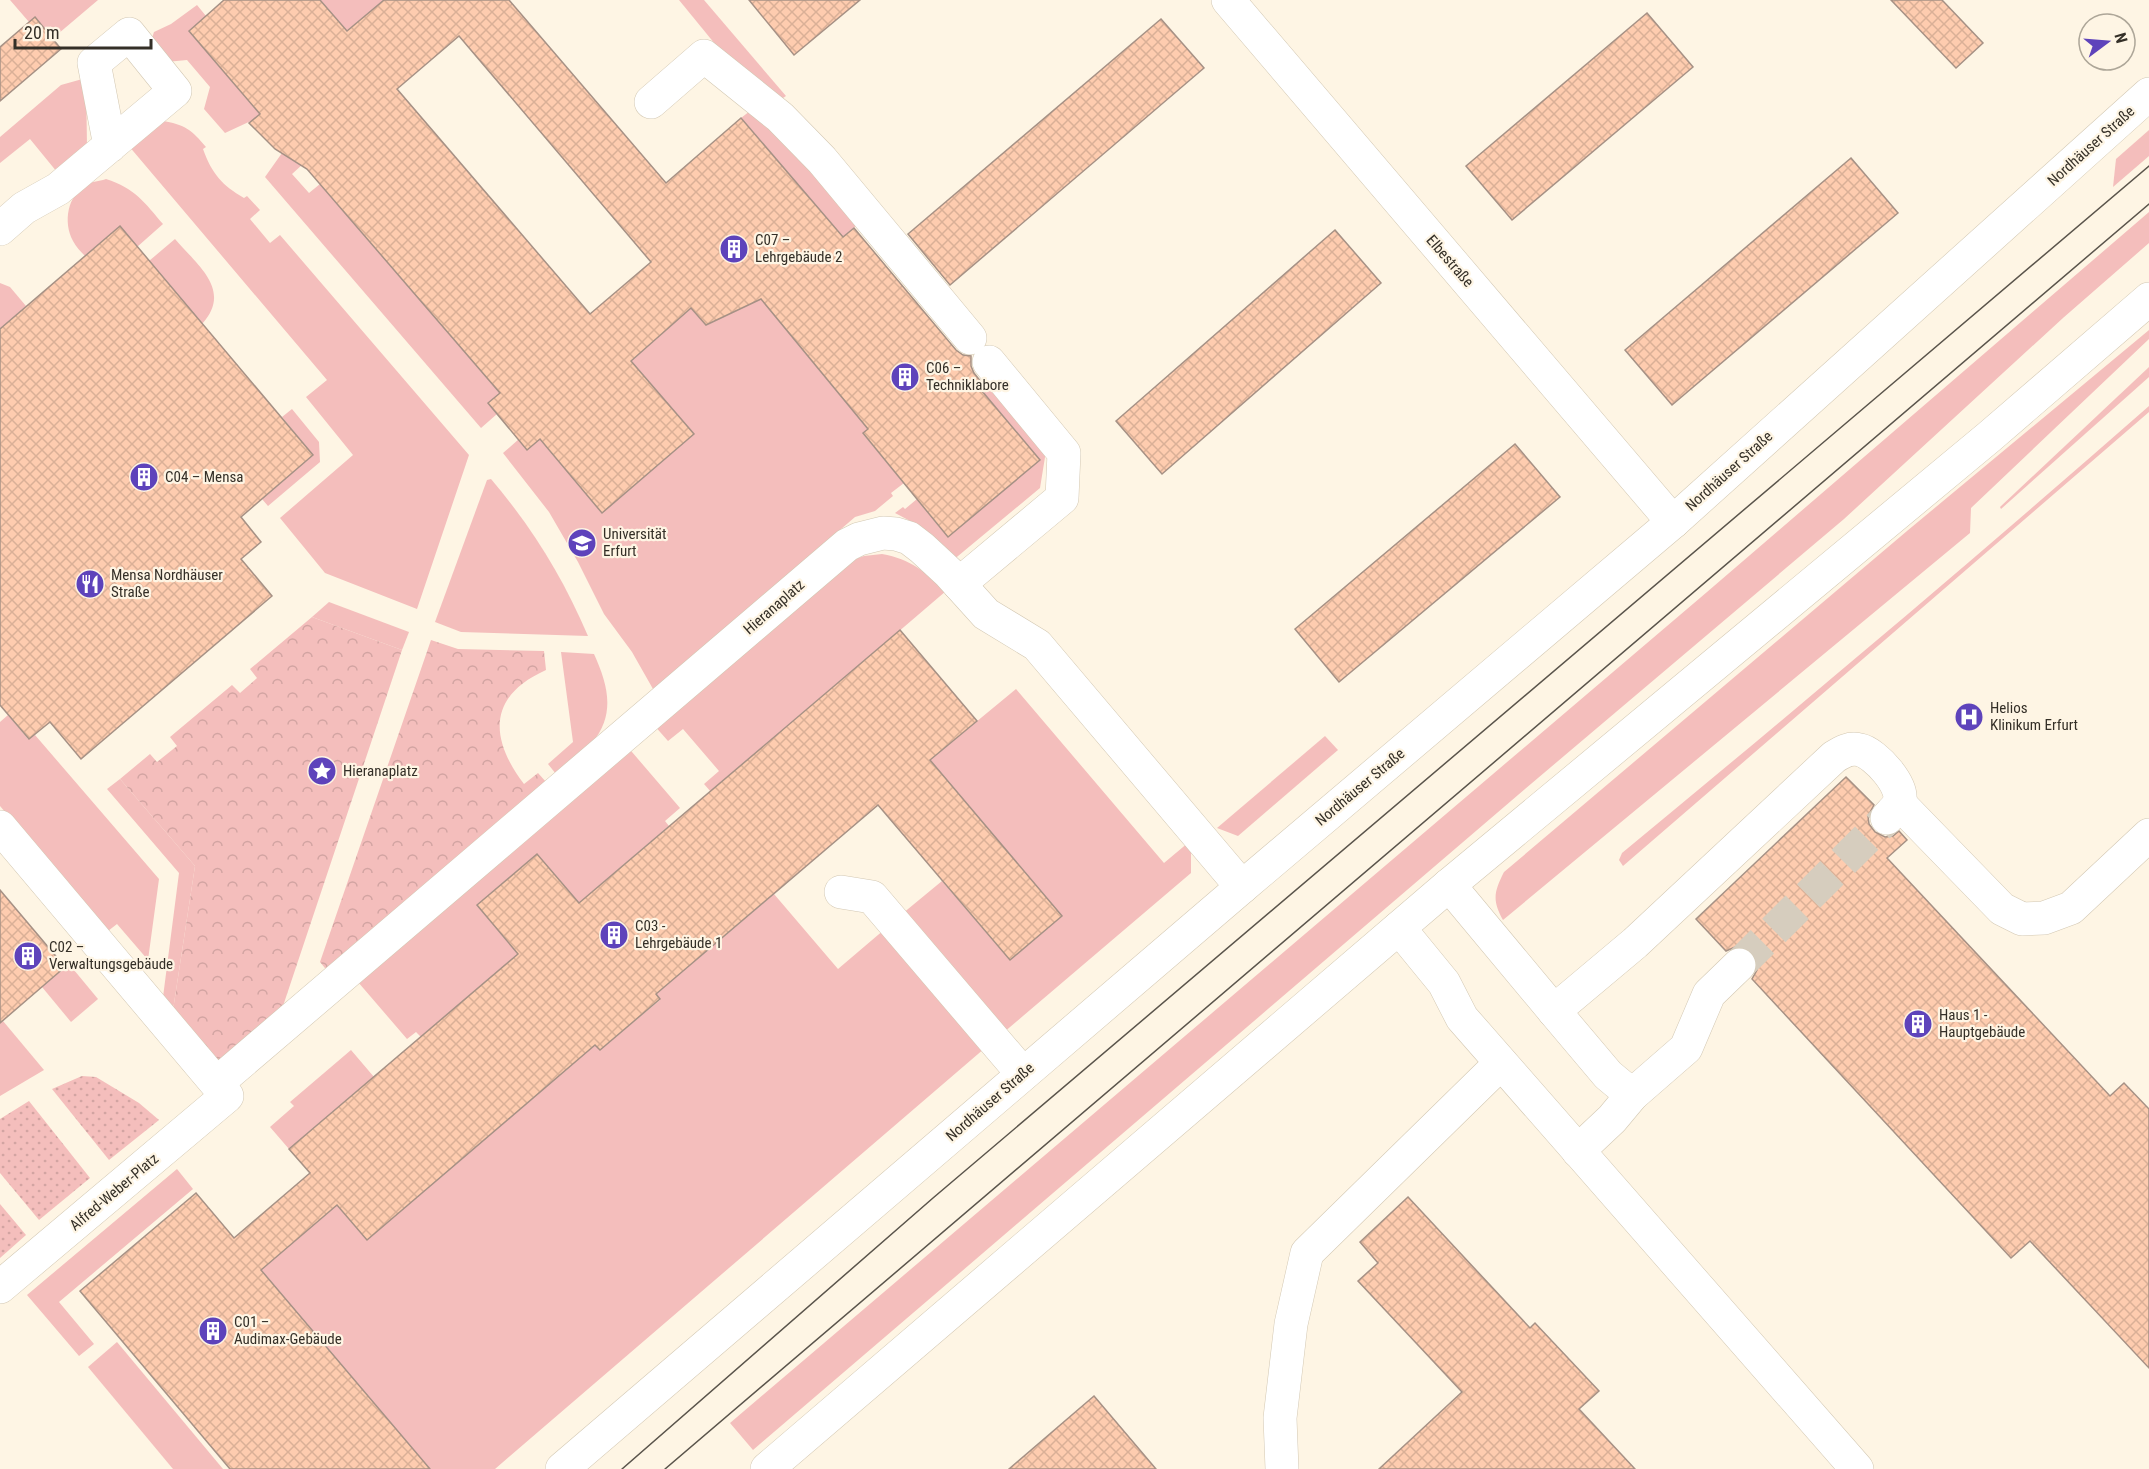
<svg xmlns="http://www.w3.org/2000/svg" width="2149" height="1469" viewBox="0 0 2149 1469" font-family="'Roboto Condensed',sans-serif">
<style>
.grass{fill:#f4bebc}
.park{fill:url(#park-crowns)}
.garden{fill:url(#garden-dots)}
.building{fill:url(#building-cross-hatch);stroke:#a69185;stroke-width:1.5;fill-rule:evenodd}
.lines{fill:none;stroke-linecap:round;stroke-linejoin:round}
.minor-tunnel{stroke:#d6cdbe;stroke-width:33;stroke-dasharray:33 16;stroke-linecap:butt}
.minor-casing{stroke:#d3c8b3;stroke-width:34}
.major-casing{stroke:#d3c8b3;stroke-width:34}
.minor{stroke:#fff;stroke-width:33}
.major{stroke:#fff;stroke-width:33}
.tram{stroke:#5a544b;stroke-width:1.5}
.labels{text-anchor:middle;stroke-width:4.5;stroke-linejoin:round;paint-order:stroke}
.street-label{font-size:15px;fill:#342f27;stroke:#fef5e4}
.poi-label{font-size:15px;fill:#342f27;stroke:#fef5e4;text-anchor:start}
</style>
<defs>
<pattern id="park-crowns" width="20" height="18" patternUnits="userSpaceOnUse" patternTransform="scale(1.5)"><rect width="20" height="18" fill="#f4bebc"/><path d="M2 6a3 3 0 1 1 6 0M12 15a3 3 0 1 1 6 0" fill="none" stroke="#d2a4a2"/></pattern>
<pattern id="garden-dots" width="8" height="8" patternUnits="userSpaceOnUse" patternTransform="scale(1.5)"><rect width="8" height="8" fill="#f4bebc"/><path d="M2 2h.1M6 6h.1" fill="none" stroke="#d2a4a2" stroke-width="1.8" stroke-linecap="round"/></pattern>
<pattern id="building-cross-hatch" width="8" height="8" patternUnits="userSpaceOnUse" patternTransform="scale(1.5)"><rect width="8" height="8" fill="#feccaf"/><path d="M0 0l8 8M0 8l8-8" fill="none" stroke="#dab097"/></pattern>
</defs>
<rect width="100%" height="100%" fill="#fef5e4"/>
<g class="grass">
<path d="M 10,0 L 98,0 L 52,39 L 35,18 L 29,22 Z"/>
<path d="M 320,0 L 384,0 L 347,31 Z"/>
<path d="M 679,0 L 704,0 L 786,96 L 780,100 L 715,44 Z"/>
<path d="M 197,5 L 206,16 L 189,31 L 260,114 L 253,120 L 225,133 L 204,109 L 210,87 L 187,60 L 166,62 L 150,44 L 154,32 L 171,24 Z"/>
<path d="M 86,78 L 87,147 L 57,172 L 30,139 L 0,163 L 0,137 L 61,85 Z"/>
<path d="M 750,111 L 776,131 L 858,224 L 843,237 L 741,118 Z"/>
<path d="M 162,121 C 184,124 192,130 206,147 L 203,149 C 212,174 222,185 244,198 L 247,196 L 260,210 L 250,219 L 270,243 L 280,235 L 469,455 L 417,609 L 325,573 L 280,518 L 353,455 L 306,397 L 327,380 L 128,145 Z"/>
<path d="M 2149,130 L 2149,156 L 2113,187 L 2116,159 Z"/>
<path d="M 288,147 L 303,164 L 292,174 L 309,193 L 320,184 L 500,393 L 488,403 L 497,414 L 481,428 L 265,177 L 282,153 Z"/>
<path d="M 106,179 C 135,188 145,203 163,224 L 137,247 L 85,256 C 81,252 76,247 73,241 C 63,222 67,195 88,184 C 93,181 101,181 106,179 Z"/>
<path d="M 2149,212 L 2149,243 L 2063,318 L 1844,519 L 1525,789 L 753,1450 L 730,1423 L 1707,592 Z"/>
<path d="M 175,239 C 197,265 233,290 202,324 L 149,261 Z"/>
<path d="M 0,283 L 10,287 L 26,306 L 0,329 Z"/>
<path d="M 781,290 L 792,337 L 868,429 L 863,434 L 904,483 L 891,493 L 893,496 L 875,511 L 855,517 L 657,688 L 653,689 L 632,652 L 604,614 L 578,562 L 549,512 L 503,453 L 519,439 L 540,439 L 602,512 L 631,361 L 691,308 L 706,324 Z"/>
<path d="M 2149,330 L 2149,339 L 1971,508 L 1970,533 L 1503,920 C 1492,900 1494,892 1504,872 L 1907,531 Z"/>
<path d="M 2149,367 L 2149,377 L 2001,509 L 2000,507 Z"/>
<path d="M 991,384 L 1046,451 L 1040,488 L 952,561 C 934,539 922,526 895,513 L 903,507 L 905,509 L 917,499 L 982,391 Z"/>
<path d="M 2149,406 L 2149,412 L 1623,866 L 1619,860 L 1622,853 C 1800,706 1976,558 2149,406 Z"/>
<path d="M 292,409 L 319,442 L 320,462 L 268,506 L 262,499 L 313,455 L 282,417 Z"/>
<path d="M 491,479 C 534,530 562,576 588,636 L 461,632 L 435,622 L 487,480 Z"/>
<path d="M 882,554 C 911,559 925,572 946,591 L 711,792 L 704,784 L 719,771 L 683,729 L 668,741 L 653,724 L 849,561 L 864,556 Z"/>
<path d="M 329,602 L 409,632 L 402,650 L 312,617 Z"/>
<path d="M 561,652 L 594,654 C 608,685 616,714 592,743 C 583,755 568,765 556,774 L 548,764 L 573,742 Z"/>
<path d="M 1016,689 L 1164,863 L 1189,842 L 1191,850 L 1191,873 L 1003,1033 L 902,914 L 942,881 L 1010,960 L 1062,916 L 930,760 Z"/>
<path d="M 8,715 L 28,739 L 35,735 L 159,879 L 148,960 L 117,924 L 108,931 L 0,806 L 0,722 Z"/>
<path d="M 1325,736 L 1338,750 L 1238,836 L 1217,828 Z"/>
<path d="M 626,745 L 680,808 L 665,821 L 669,826 L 579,903 L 478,906 L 518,954 L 421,1037 L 416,1032 L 407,1039 L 358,982 Z"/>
<path d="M 120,779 L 195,866 L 173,1010 L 163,997 L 179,873 L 107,789 Z"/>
<path d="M 774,894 L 838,969 L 885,929 L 985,1048 L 495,1469 L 430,1469 L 261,1270 L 337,1205 L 367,1239 L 595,1045 L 600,1050 L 660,1000 L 656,994 Z"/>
<path d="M 69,964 L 98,999 L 71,1022 L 42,987 Z"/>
<path d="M 3,1021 L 44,1070 L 0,1096 L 0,1023 Z"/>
<path d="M 351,1050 L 374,1077 L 289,1149 L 270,1127 L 294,1106 L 290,1102 Z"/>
<path d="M 177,1169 L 193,1189 L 59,1302 L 94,1344 L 79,1356 L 27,1295 Z"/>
<path d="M 117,1342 L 223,1469 L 173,1469 L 88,1367 Z"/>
</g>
<g class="park">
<path d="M 312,617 L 402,650 L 279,1018 L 217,1064 L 173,1010 L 195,866 L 120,779 L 150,754 L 157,762 L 177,746 L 170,737 L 232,685 L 240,693 L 257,678 L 250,669 Z"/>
<path d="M 431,640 L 458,649 L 544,651 L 546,670 C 488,696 489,738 524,784 L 538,773 L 547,783 L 329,973 L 320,962 Z"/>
</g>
<g class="garden">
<path d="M 82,1076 L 96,1077 L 139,1103 L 159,1120 L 109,1160 L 52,1089 Z"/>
<path d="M 29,1101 L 90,1178 L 39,1220 L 0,1173 L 0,1119 Z"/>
<path d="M 0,1204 L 26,1235 L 0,1258 Z"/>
</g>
<g class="building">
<path d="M 224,0 L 320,0 L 347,31 L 384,0 L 509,0 L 666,183 L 741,118 L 843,237 L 854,228 L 956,350 L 963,355 L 971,356 L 971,366 L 974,373 L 986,388 L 982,391 L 1040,460 L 948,537 L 863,433 L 868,429 L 761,299 L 706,325 L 691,308 L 631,361 L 694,434 L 602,513 L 540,439 L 527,450 L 488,403 L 500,393 L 307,169 L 275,149 L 249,123 L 260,114 L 189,31 ZM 459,36 L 651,262 L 590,314 L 397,89 Z"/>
<path d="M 749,0 L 860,0 L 794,55 Z"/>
<path d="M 1891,0 L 1942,0 L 1983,43 L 1956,68 Z"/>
<path d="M 1647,13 L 1693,67 L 1512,220 L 1466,166 Z"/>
<path d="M 35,17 L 61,49 L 0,101 L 0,47 Z"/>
<path d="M 1161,19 L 1204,68 L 950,285 L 908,234 Z"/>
<path d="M 1851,158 L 1898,213 L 1672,405 L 1625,350 Z"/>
<path d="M 120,226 L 313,455 L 241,517 L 261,542 L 241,559 L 272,596 L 81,759 L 50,722 L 29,739 L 0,705 L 0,329 Z"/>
<path d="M 1335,230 L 1381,283 L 1162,474 L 1116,421 Z"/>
<path d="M 1515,444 L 1560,497 L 1339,682 L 1295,629 Z"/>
<path d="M 900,630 L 977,721 L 930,760 L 1062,916 L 1010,960 L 878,805 L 656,994 L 660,999 L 600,1050 L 595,1045 L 367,1240 L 337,1205 L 261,1270 L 430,1469 L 230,1469 L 80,1291 L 196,1193 L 234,1238 L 310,1173 L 289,1149 L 518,954 L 477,905 L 537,854 L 579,903 Z"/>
<path d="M 1846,777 L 1874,805 L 1868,816 L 1869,824 L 1875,832 L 1885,837 L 1893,836 L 1899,831 L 1907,840 L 1887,858 L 2110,1096 L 2124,1083 L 2149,1109 L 2149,1368 L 2030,1241 L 2011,1258 L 1752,979 L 1757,970 L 1757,961 L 1753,952 L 1744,947 L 1735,947 L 1726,951 L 1696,919 Z"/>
<path d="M 0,890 L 65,967 L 0,1023 Z"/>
<path d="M 1408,1197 L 1530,1328 L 1535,1323 L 1599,1391 L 1579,1409 L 1635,1469 L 1379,1469 L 1462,1392 L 1358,1281 L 1378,1263 L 1360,1242 Z"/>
<path d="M 1094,1396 L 1156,1469 L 1009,1469 Z"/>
</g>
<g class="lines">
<path class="minor-tunnel" d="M 1739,965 L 1887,818"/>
<g class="minor-casing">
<g id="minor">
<path d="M 1228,0 L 1673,522"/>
<path d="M 651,102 L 704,56 L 780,117 L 822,160 L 970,338"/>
<path d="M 0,229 L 24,208 L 58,189 L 175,91 L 129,34 L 94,63 L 110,146"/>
<path d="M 959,584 L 1062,498 L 1064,453 L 989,362"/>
<path d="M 1899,803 L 2002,909 L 2022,919 L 2044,918 L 2071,908 L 2149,835"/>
<path d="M 0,827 L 227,1096 L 0,1287"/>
<path d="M 1449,885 L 1554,1011 L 1635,943 L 1834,757 C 1842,752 1850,747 1860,750 C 1875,753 1906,787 1899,803 C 1897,808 1890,814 1887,818"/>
<path d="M 841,892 L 872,897 L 1023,1074"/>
<path d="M 1399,928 L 1444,983 L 1462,1018 L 1857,1469"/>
<path d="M 1554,1011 L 1608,1075 L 1632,1095 L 1686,1048 L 1709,994 L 1739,965"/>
<path d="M 217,1083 L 847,545 L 859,539 L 883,533 L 896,534 L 909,538 L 922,548 L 949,573 L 986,614 L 1037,645 L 1242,887"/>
<path d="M 1578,1151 L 1612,1119 L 1632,1095"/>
<path d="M 1282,1469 L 1280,1418 L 1291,1324 L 1307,1253 L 1501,1063"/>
</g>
</g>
<g class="major-casing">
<g id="major">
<path d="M 562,1469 L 1242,887 L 1673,522 L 2149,94"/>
<path d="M 767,1469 L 1449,885 L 1989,437 L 2149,299"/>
</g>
</g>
<use href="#minor" class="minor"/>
<use href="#major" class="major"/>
<g class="tram">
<path d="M 622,1469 L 933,1198 L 2149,166"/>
<path d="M 665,1469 L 2149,204"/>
</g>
</g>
<defs>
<g id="building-disc" transform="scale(1.5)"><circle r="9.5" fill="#5e43bb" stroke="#fef5e4"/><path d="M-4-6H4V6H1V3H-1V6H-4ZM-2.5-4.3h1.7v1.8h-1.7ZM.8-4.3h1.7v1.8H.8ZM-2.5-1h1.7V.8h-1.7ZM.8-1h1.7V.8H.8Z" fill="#fff"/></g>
<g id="university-disc" transform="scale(1.5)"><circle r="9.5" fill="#5e43bb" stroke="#fef5e4"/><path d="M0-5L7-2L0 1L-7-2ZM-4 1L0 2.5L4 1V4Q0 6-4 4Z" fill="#fff"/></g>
<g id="restaurant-disc" transform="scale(1.5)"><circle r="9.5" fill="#5e43bb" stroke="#fef5e4"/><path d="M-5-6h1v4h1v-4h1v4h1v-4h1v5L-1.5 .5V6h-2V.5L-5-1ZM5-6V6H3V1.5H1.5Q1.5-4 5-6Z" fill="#fff"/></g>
<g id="hospital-disc" transform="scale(1.5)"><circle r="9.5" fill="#5e43bb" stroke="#fef5e4"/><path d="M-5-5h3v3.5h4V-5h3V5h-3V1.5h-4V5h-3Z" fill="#fff"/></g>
<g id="sight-disc" transform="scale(1.5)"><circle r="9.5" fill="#5e43bb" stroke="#fef5e4"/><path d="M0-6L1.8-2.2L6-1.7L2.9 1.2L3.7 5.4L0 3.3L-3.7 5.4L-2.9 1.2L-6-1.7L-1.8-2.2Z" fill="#fff"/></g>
</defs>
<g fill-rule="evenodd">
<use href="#building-disc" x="734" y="249"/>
<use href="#building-disc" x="905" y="377"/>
<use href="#building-disc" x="144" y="477"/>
<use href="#university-disc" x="582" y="543"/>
<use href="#restaurant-disc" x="90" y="584"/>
<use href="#hospital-disc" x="1969" y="717"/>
<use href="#sight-disc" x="322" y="771"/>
<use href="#building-disc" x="614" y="935"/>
<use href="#building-disc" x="28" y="956"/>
<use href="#building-disc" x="1918" y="1024"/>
<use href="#building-disc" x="213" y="1331"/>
</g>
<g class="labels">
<g class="street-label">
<text transform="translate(2091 146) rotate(-42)" y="5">Nordhäuser Straße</text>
<text transform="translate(1450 261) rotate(49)" y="5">Elbestraße</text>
<text transform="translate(1729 471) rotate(-42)" y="5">Nordhäuser Straße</text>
<text transform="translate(774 607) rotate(-41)" y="5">Hieranaplatz</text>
<text transform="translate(1360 787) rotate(-40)" y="5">Nordhäuser Straße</text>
<text transform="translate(990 1102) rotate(-41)" y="5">Nordhäuser Straße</text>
<text transform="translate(114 1192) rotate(-40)" y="5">Alfred-Weber-Platz</text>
</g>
<g class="poi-label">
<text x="755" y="245">C07 –<tspan x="755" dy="17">Lehrgebäude 2</tspan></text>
<text x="926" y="373">C06 –<tspan x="926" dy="17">Techniklabore</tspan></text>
<text x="165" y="482">C04 – Mensa</text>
<text x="603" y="539">Universität<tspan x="603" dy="17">Erfurt</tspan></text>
<text x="111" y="580">Mensa Nordhäuser<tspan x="111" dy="17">Straße</tspan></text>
<text x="1990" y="713">Helios<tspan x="1990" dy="17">Klinikum Erfurt</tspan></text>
<text x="343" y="776">Hieranaplatz</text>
<text x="635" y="931">C03 -<tspan x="635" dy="17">Lehrgebäude 1</tspan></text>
<text x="49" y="952">C02 –<tspan x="49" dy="17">Verwaltungsgebäude</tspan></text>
<text x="1939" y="1020">Haus 1 -<tspan x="1939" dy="17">Hauptgebäude</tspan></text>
<text x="234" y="1327">C01 –<tspan x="234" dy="17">Audimax-Gebäude</tspan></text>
</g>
</g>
<g transform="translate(2107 42) rotate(74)"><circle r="28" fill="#fef5e4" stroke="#ada698" stroke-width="1.5"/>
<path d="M0-4.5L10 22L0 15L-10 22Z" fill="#5e43bb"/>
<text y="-9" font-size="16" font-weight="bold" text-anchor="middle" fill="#342f27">N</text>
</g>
<path d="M15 39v9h136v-9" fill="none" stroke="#342f27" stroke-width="3"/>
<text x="24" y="39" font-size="18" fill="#342f27" stroke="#fef5e4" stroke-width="4.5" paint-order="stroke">20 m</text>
</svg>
